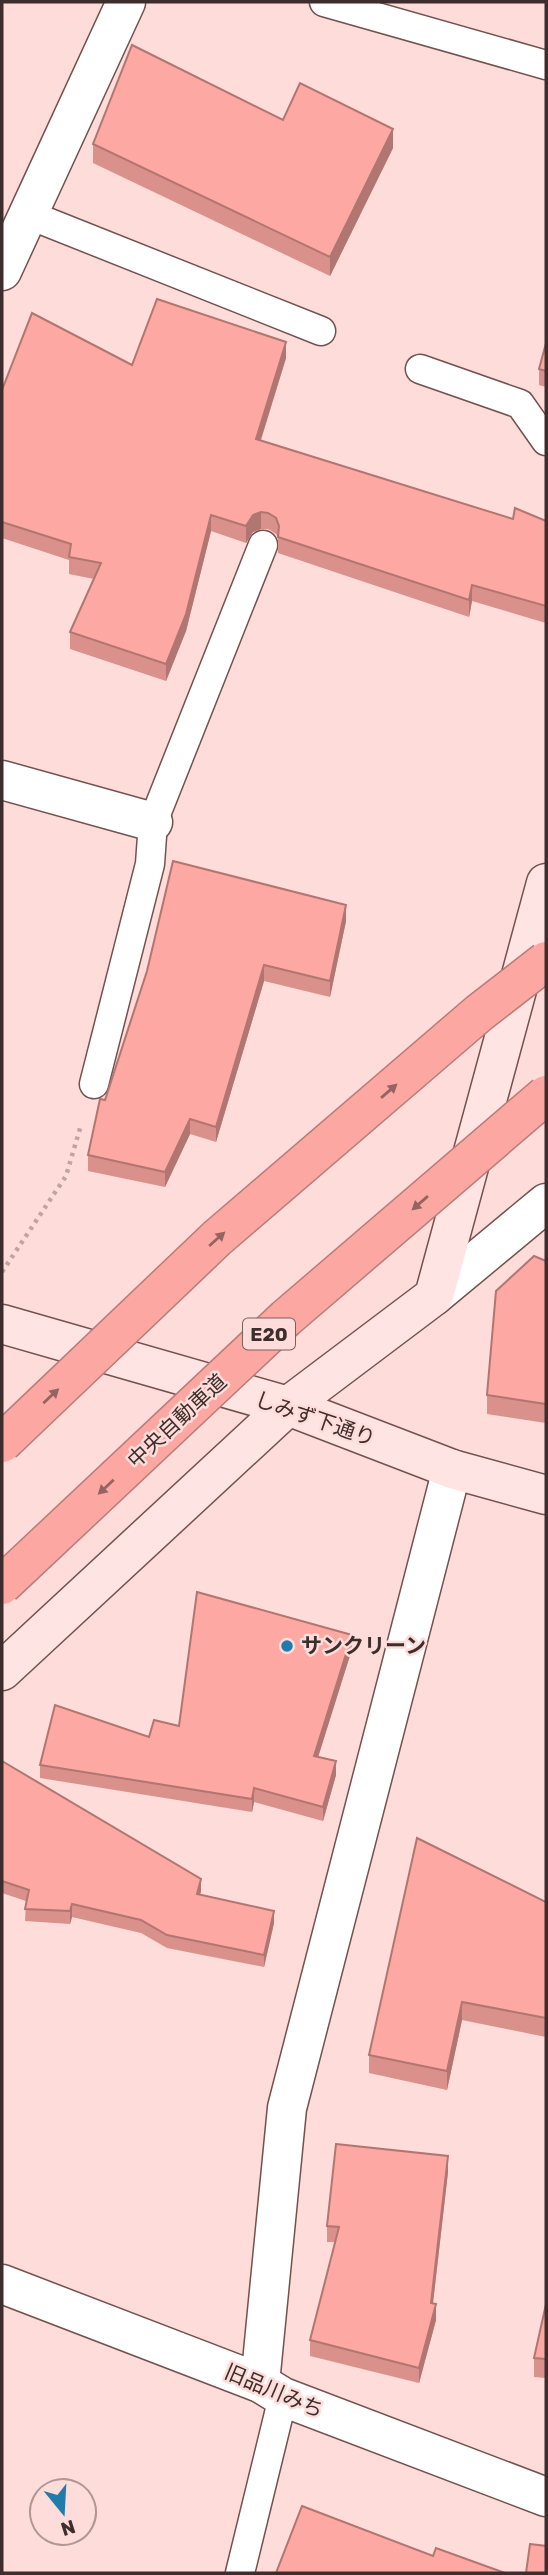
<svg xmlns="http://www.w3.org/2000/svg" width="548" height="2575" viewBox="0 0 548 2575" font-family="Rubik,'Noto Sans JP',sans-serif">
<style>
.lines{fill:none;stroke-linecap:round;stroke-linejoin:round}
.lane-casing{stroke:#73514e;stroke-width:31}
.street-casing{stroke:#73514e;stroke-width:41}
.secondary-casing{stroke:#73514e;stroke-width:41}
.path{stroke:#bfa4a1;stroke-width:4.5;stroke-dasharray:3.5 5;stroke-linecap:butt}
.lane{stroke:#fff;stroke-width:28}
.street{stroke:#fff;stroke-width:38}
.secondary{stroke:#fee5e3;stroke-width:38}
.highway-bridge-casing{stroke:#b97c78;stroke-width:41;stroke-linecap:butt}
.highway-bridge{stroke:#fca7a1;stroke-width:38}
.wall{fill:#da908b}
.shaded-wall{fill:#b17671}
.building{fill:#fda8a2;stroke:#b17671;stroke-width:2}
.oneway{fill:#936461}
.poi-dot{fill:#207caa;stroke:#fddcd9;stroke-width:2.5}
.labels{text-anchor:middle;stroke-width:5;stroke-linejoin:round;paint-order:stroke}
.shield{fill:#fddcd9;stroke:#776260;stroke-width:2}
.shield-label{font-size:19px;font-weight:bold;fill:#3d2d2c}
.street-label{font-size:21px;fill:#3d2d2c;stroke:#fddcd9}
.poi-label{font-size:21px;font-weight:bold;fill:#3d2d2c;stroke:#fddcd9;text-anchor:start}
</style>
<rect width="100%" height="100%" fill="#fddcd9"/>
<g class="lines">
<g class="lane-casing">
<g id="lane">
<path d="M 324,2 L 546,65"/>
<path d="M 27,214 L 321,331"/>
<path d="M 420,369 L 520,404 L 546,441"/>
<path d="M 94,1084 L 150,864 L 153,822 L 263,545"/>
<path d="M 240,2573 L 283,2397"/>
</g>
</g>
<g class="street-casing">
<g id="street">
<path d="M 2,271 L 126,2"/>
<path d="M 2,780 L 153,822"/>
<path d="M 434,1296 L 546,1203"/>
<path d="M 2,2284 L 260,2383 L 283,2397 L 546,2497"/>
<path d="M 260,2383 L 287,2108 L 452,1469"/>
</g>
</g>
<g class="secondary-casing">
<g id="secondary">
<path d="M 2,1324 L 288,1406 L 452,1469 L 546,1495"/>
<path d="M 2,1671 L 288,1406 L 434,1296 L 546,883"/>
</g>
</g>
<path class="path" d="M 2,1272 L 66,1176 L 81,1125"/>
<use href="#lane" class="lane"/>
<use href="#street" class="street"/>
<use href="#secondary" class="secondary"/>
<g class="highway-bridge-casing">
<g id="highway-bridge">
<path d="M 2,1443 L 217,1238 L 479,1013 L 546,961"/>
<path d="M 2,1585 L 286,1318 L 546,1095"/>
</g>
</g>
<use href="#highway-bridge" class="highway-bridge"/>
</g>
<g class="wall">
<path d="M 283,120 L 393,148 L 330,276 L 93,163 L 93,144 Z"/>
<path d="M 546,343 L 546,387 L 539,385 L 539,369 Z"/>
<path d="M 286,358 L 261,440 L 513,519 L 546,521 L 546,623 L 472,601 L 469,617 L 278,553 L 278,538 L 276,534 L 268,529 L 261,529 L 253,532 L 246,543 L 211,531 L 186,631 L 166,681 L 70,649 L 70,632 L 94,579 L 69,574 L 69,560 L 2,538 L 2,390 L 132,365 Z"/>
<path d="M 346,921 L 330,997 L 264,981 L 216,1142 L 190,1134 L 165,1187 L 88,1171 L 88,1155 L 147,971 Z"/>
<path d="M 546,1261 L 546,1423 L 487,1414 L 487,1395 Z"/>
<path d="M 352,1649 L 318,1757 L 336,1775 L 323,1821 L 254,1802 L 252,1812 L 40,1778 L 40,1765 L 149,1737 L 179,1726 Z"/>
<path d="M 2,1761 L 201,1891 L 200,1894 L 274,1923 L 264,1967 L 167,1948 L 141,1933 L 72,1917 L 70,1924 L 25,1921 L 26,1901 L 2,1893 Z"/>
<path d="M 546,1902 L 546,2037 L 462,2020 L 447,2090 L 369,2073 L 369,2055 Z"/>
<path d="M 448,2172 L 433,2304 L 436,2320 L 419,2383 L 310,2356 L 310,2340 L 335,2242 L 327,2242 L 327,2226 Z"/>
<path d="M 546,2304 L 546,2378 L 534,2377 L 534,2358 Z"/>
</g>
<g class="shaded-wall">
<path d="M 393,129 L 393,148 L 330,276 L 330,257 Z"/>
<path d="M 286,342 L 286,358 L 256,455 L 256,439 Z"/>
<path d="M 261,512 L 261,529 L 253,532 L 246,543 L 246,526 L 253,515 Z"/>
<path d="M 211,515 L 211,531 L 186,631 L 166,681 L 166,664 Z"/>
<path d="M 472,585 L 472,601 L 469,617 L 469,600 Z"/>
<path d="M 346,905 L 346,921 L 330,997 L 330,981 Z"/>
<path d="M 264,965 L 264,981 L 216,1142 L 216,1127 Z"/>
<path d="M 190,1119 L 190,1134 L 165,1187 L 165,1172 Z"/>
<path d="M 352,1635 L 352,1649 L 314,1770 L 314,1756 Z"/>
<path d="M 336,1761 L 336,1775 L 323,1821 L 323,1807 Z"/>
<path d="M 254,1788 L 254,1802 L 252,1812 L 252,1799 Z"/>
<path d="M 201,1879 L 201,1891 L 197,1906 L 197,1894 Z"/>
<path d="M 72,1904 L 72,1917 L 70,1924 L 70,1911 Z"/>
<path d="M 274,1911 L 274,1923 L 264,1967 L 264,1955 Z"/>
<path d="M 462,2002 L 462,2020 L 447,2090 L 447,2071 Z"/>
<path d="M 448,2156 L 448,2172 L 431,2319 L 431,2303 Z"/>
<path d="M 436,2304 L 436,2320 L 419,2383 L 419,2368 Z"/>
</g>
<g class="building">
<path d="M 132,45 L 283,120 L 300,83 L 393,129 L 330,257 L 93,144 Z"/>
<path d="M 157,299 L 286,342 L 256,439 L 513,519 L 515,508 L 546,521 L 546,606 L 472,585 L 469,600 L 278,537 L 279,526 L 276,518 L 268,513 L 261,512 L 253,515 L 246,526 L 211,515 L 186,614 L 166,664 L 70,632 L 101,563 L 69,557 L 71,544 L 2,522 L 2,390 L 32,313 L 132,365 Z"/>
<path d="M 546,343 L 546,371 L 539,369 Z"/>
<path d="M 173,861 L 346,905 L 330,981 L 264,965 L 216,1127 L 190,1119 L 165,1172 L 88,1155 L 100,1099 L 105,1100 L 147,971 Z"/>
<path d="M 534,1256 L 546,1261 L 546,1404 L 487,1395 L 496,1291 Z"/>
<path d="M 197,1592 L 352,1635 L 314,1756 L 336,1761 L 323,1807 L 254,1788 L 252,1799 L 40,1765 L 55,1705 L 149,1737 L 154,1720 L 179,1726 Z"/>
<path d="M 2,1761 L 201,1879 L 197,1894 L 274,1911 L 264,1955 L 167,1935 L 141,1920 L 72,1904 L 70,1911 L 25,1909 L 29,1890 L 2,1881 Z"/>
<path d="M 417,1838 L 546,1902 L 546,2018 L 462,2002 L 447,2071 L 369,2055 Z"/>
<path d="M 336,2144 L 448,2156 L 431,2303 L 436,2304 L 419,2368 L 310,2340 L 339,2227 L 327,2226 Z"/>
<path d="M 546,2304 L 546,2359 L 534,2358 Z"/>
<path d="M 302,2506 L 433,2556 L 436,2548 L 505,2573 L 276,2573 Z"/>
<path d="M 530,2544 L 546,2546 L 546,2573 L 526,2573 Z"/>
</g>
<defs><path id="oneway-solid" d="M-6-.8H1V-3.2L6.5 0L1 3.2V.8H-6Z" transform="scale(1.75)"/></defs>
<g class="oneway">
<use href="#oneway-solid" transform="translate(389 1091) rotate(-41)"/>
<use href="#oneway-solid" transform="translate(420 1203) rotate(139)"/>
<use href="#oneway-solid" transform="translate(217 1239) rotate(-42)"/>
<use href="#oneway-solid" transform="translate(51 1396) rotate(-43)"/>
<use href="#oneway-solid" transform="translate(106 1487) rotate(137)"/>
</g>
<circle class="poi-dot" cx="287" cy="1646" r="7"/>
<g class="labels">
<rect class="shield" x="243" y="1318.5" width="52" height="31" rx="5"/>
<g class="shield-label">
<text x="269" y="1341">E20</text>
</g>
<g class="street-label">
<text transform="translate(315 1419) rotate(19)" y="7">しみず下通り</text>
<text transform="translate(177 1421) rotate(-43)" y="7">中央自動車道</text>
<text transform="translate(274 2391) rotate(23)" y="7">旧品川みち</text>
</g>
<g class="poi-label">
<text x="301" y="1653">サンクリーン</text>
</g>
</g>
<rect width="548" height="2575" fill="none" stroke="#3d2d2c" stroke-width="7"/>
<g transform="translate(63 2512) rotate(162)"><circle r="33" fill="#fddcd9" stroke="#b09694" stroke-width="2"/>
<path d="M0-5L12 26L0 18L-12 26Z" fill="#207caa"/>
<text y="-10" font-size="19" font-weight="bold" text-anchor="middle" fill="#3d2d2c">N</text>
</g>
</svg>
